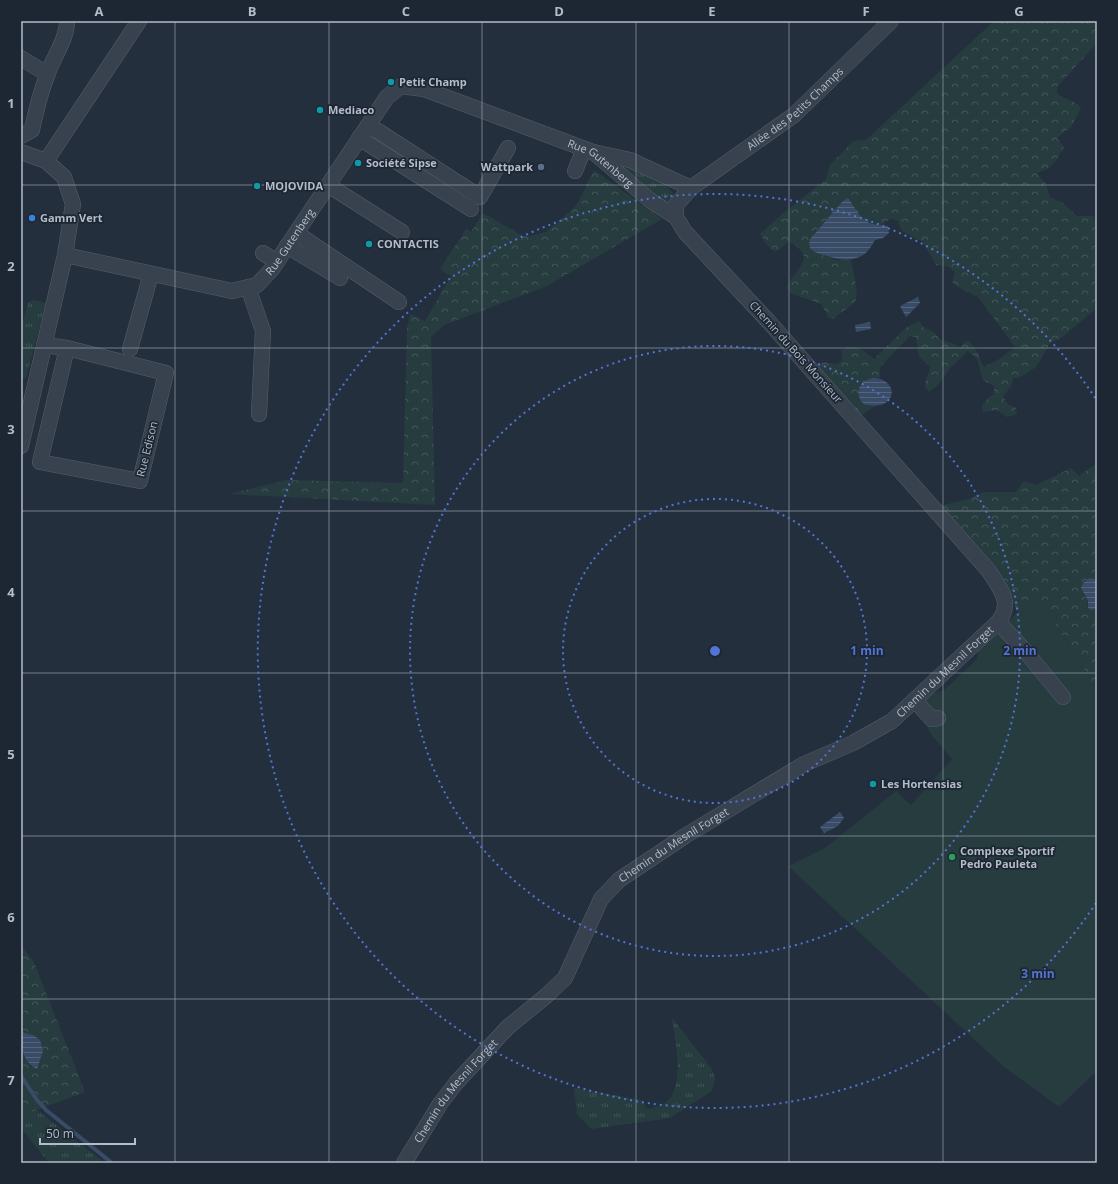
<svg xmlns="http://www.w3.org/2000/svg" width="1118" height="1184" viewBox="0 0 1118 1184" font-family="'Open Sans',sans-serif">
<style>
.grass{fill:url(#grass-tufts)}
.forest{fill:url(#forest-crowns)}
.pitch{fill:#263c3f}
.water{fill:url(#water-rules)}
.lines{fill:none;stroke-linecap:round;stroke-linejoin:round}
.stream{stroke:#394c67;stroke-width:4}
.minor-casing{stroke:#565f6c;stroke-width:16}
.minor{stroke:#38414e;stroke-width:15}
.grid{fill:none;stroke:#b4bcc9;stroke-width:1;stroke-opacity:0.55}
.ring{fill:none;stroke:#5274d3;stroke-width:2;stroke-dasharray:2 4}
.culture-dot{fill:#0f9aa8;stroke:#1d2633;stroke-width:1.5}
.service-dot{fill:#5c6f8a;stroke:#1d2633;stroke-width:1.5}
.shop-dot{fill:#3f7fe0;stroke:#1d2633;stroke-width:1.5}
.leisure-dot{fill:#2e9e5b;stroke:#1d2633;stroke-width:1.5}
.labels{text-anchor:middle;stroke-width:3.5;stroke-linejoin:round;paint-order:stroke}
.poi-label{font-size:11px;font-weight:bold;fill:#b4bcc9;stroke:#1d2633;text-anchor:start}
.street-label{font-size:11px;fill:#b4bcc9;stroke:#1d2633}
.centre{fill:#5274d3;stroke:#1d2633;stroke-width:2}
.ring-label{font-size:12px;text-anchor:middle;font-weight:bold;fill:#5274d3;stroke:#1d2633;stroke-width:3.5;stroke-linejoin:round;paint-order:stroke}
.neatline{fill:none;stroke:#b4bcc9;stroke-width:1.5}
.grid-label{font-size:13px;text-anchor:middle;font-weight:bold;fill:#b4bcc9}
</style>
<defs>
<pattern id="grass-tufts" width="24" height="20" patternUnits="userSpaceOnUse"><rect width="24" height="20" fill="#263c3f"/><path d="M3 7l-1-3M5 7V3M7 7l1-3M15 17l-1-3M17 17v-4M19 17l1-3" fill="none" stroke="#435659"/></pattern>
<pattern id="forest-crowns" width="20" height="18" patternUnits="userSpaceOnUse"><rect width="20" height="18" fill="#263c3f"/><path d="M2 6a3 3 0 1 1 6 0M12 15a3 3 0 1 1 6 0" fill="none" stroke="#435659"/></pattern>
<pattern id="water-rules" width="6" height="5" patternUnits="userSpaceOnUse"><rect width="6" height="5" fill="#394c67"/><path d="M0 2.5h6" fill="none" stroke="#53647b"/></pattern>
</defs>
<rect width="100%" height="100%" fill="#242f3e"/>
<g class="grass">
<path d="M 612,160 L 657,178 L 674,194 L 668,205 L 656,198 Z"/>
<path d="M 34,300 L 46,303 L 26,378 L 21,378 L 21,328 L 28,303 Z"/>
<path d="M 672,1018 L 712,1069 L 715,1079 L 712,1091 L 670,1118 L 591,1129 L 577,1114 L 574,1088 L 642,1100 L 647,1109 C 653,1108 660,1106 665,1103 C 686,1090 675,1038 672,1018 Z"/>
<path d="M 37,1110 L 105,1163 L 49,1163 L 21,1128 L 21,1116 Z"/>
</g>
<g class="forest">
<path d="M 994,21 L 1097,21 L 1097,43 L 1057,87 L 1057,93 C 1065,100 1075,100 1081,108 L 1071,127 L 1057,138 L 1064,147 C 1060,154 1055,164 1048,168 C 1044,171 1041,170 1037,174 L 1046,184 L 1050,197 L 1063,203 L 1077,216 L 1093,216 L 1097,223 L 1097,308 L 1061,338 L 1050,343 L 1036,367 L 1019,378 L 1013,378 L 1012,384 L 1003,397 L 1008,404 L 1016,408 L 1017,414 L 1007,417 L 997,410 L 983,412 L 982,406 L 988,398 L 994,394 L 994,386 L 983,380 L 977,359 L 968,351 L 951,367 L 938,385 L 929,392 L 925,387 C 925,379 929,374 930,366 L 919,357 L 916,337 L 910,336 L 880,367 L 880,378 L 873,378 L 858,389 L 858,394 L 865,405 L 877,405 L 859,417 L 818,368 L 822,362 L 837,364 L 842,360 L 841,351 C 853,341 864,351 874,359 L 907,327 L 919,321 L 924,328 L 934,332 L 940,339 L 961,347 L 965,341 L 970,342 L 978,353 L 983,367 L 998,360 L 1015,347 L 978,297 L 956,286 L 952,282 L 955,273 L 950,267 L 936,265 L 923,242 L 902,231 L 898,221 L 891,218 L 881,226 C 869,223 858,220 854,206 C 833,217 820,221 809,243 L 812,251 L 835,260 L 851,260 C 852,269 861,297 854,303 C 847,309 840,313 833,319 L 829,318 L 821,304 L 790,293 L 787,286 C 795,269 819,257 789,242 L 775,252 L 767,245 L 760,234 L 780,216 L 826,179 L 830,165 L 853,141 L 866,140 Z"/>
<path d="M 594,170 L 662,219 L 547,286 L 444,325 L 431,337 L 435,505 L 229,494 L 287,480 L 403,483 L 407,329 L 410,314 L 425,321 L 451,276 L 440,269 L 466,229 L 471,232 L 483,213 L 523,236 L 531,236 L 546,232 L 576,206 Z"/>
<path d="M 1097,463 L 1097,580 L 1095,579 L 1084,595 L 1088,600 L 1087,606 L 1097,608 L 1097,690 L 1037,596 L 1018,613 L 1007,588 L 939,506 L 969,499 L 983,492 L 1016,492 L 1024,481 L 1036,485 L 1071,468 L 1079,476 Z"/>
<path d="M 21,946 L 33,960 L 85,1092 L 21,1116 L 21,1051 L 32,1067 L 33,1035 L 21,1032 Z"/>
</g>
<path class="pitch" d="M 1037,595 L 1097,690 L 1097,1071 L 1059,1107 L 1004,1067 L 788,866 L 825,848 L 896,791 L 911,805 L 952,759 L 933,737 L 915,706 L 928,694 L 944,690 L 977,659 L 979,648 Z"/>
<g class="water">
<path d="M 848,198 C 863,219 860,224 888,226 L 889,233 L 883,238 L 875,240 C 872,245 869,251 863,255 C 851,262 839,260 827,256 C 818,253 806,252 810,239 L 842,202 Z"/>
<path d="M 918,297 L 920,303 L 906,317 L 900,306 Z"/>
<path d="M 870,322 L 871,329 L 856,332 L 855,325 Z"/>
<path d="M 873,378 C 893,378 899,399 881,405 C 876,406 870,405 865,405 C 853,394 858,382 873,378 Z"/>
<path d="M 1090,578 L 1097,580 L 1097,608 L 1091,610 L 1088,608 L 1088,600 L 1081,588 L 1083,583 Z"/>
<path d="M 840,812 L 844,818 L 838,826 L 824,833 L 820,827 Z"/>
<path d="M 21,1032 L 33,1035 L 40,1040 L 43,1051 L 37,1069 C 22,1061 21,1047 21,1032 Z"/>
</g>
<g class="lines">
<path class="stream" d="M 21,1076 L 37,1100 L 46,1110 L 112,1163"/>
<g class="minor-casing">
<g id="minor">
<path d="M 21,58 L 47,74"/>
<path d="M 367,127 L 378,131 L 480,197 L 508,148"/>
<path d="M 21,136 L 32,130 C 36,110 41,91 48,73 C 54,56 67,39 67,21"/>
<path d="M 359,138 L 471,209"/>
<path d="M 21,152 L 46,161 L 64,177 L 73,204 L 65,255 L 21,446"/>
<path d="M 593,152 L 630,160 L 691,188"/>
<path d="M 46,161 L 139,21"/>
<path d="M 575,171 L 584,149"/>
<path d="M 328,185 L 402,232"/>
<path d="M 296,233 L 399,302"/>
<path d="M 287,246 L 340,278"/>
<path d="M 263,253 L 277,262"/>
<path id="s1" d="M 65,255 L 232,291 L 257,285 L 272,269 L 387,97 L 401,86 L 424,89 L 593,152 L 651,201 L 676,217"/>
<path d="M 248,287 L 263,331 L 259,414"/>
<path d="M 44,345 L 67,348 L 166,373 L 140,481 L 40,462 L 67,348"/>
<path d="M 130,349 L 151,274"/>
<path d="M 998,622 L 1026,652 L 1063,697"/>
<path d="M 914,700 L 932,719 L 938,718"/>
<path id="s2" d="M 404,1163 L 440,1104 L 456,1083 L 508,1027 L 546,996 L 565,978 L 601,899 L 619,880 L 685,836 L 804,764 L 853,743 L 892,721 L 998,622 C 1014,603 999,587 988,570 L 769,322 L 685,232 L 676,217 L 676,205 L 691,188 L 794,115 L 891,21"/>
</g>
</g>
<use href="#minor" class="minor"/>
</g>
<path class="grid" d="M 175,21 L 175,1163M 329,21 L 329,1163M 482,21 L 482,1163M 636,21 L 636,1163M 789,21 L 789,1163M 943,21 L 943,1163M 21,185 L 1097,185M 21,348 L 1097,348M 21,511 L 1097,511M 21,673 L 1097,673M 21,836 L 1097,836M 21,999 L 1097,999"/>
<g class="ring">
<circle cx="715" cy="651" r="152"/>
<circle cx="715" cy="651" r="305"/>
<path d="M1096 903A457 457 0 1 1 1096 399"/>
</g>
<g class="culture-dot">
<circle cx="391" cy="82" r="4"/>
<circle cx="320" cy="110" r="4"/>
<circle cx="358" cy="163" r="4"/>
<circle cx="257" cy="186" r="4"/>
<circle cx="369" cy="244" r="4"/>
<circle cx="873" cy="784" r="4"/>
</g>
<circle class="service-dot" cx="541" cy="167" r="4"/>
<circle class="shop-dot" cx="32" cy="218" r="4"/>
<circle class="leisure-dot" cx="952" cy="857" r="4"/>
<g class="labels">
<g class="poi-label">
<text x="399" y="86">Petit Champ</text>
<text x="328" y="114">Mediaco</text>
<text x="366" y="167">Société Sipse</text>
<text x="533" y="171" text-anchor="end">Wattpark</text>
<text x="265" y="190">MOJOVIDA</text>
<text x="40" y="222">Gamm Vert</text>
<text x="377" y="248">CONTACTIS</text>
<text x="881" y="788">Les Hortensias</text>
<text x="960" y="855">Complexe Sportif<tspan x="960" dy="13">Pedro Pauleta</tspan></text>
</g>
<g class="street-label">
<text dy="4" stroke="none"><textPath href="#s2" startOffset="1517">Allée des Petits Champs</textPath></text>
<text dy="4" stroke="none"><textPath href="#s1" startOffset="659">Rue Gutenberg</textPath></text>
<text dy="4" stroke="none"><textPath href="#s1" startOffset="251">Rue Gutenberg</textPath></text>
<text transform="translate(796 352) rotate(48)" y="4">Chemin du Bois Monsieur</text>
<text transform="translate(147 449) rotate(-76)" y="4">Rue Edison</text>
<text dy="4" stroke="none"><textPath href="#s2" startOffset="749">Chemin du Mesnil Forget</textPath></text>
<text dy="4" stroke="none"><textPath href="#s2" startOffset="425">Chemin du Mesnil Forget</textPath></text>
<text dy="4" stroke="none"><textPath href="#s2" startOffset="89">Chemin du Mesnil Forget</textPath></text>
</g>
</g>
<circle cx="715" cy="651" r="6" class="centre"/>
<g class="ring-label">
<text x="867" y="655">1 min</text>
<text x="1020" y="655">2 min</text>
<text x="1038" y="978">3 min</text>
</g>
<rect width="1118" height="1184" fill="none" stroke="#1d2633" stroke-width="44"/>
<path d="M40 1138v6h95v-6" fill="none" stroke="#b4bcc9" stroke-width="2"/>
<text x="46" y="1138" font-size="12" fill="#b4bcc9" stroke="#1d2633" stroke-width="3" paint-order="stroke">50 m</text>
<rect x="22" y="22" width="1074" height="1140" class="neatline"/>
<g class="grid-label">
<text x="99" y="16">A</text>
<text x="252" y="16">B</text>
<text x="406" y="16">C</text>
<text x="559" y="16">D</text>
<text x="712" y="16">E</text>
<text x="866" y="16">F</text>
<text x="1019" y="16">G</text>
<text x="11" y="108">1</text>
<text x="11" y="271">2</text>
<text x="11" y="434">3</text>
<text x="11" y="597">4</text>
<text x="11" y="759">5</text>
<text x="11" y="922">6</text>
<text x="11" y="1085">7</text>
</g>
</svg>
